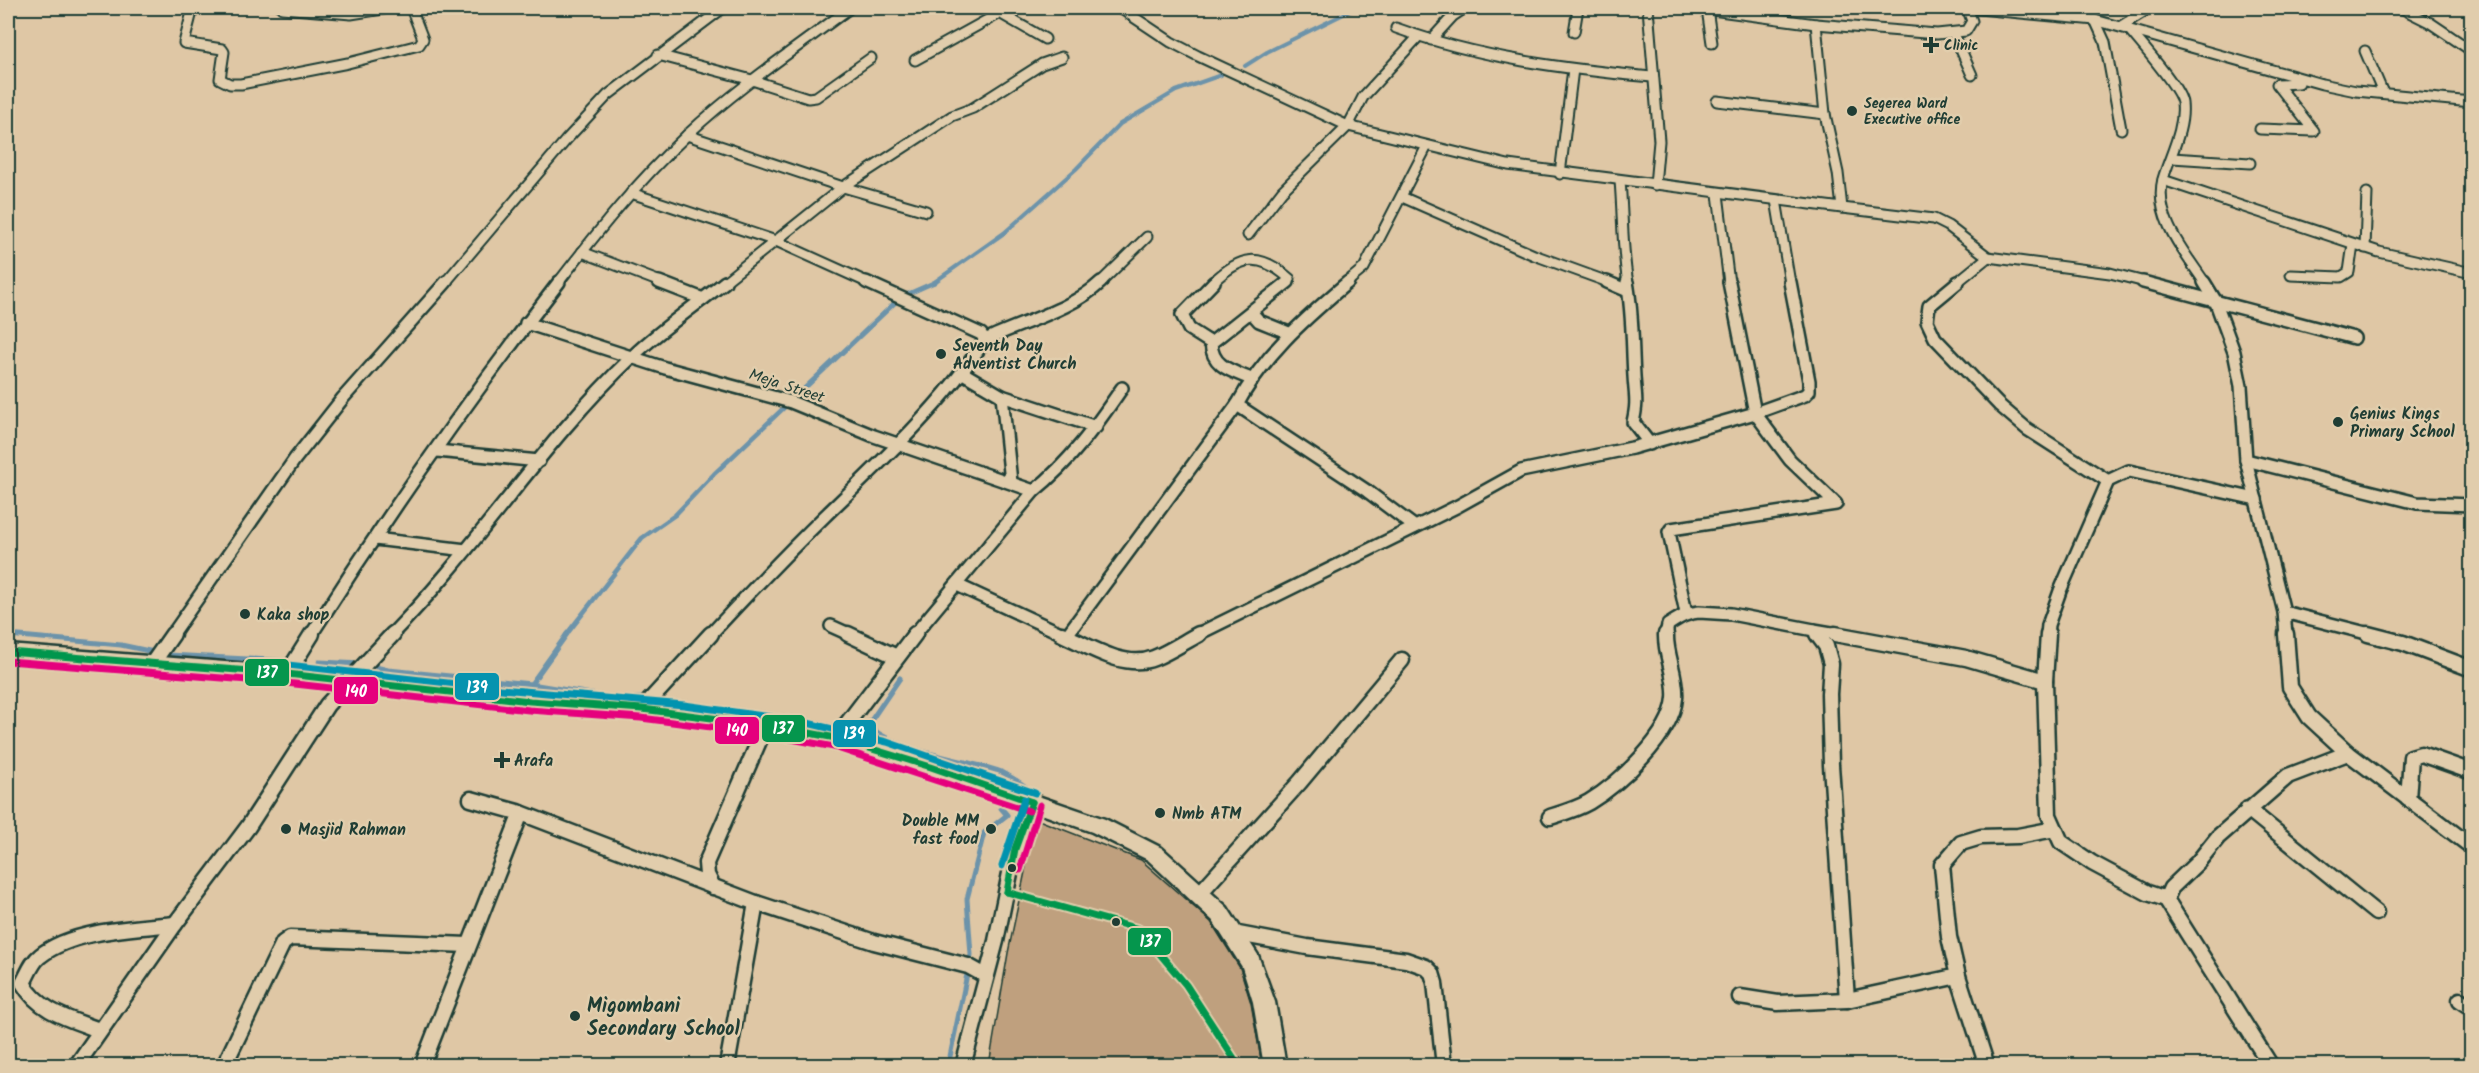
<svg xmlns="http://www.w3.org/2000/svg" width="2479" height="1073" viewBox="0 0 2479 1073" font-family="Kalam,sans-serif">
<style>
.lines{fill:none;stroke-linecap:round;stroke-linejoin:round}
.stream-far2{stroke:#6c93aa;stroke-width:4}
.stream-far1{stroke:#6c93aa;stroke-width:4.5}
.stream{stroke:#6c93aa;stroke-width:5}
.building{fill:#bfa07e;stroke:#1f3d34;stroke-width:1.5}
.street-far2-casing{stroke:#1f3d34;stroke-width:13}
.street-far1-casing{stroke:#1f3d34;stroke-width:16}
.street-casing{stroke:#1f3d34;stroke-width:19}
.secondary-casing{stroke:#1f3d34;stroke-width:5}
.street-far2{stroke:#e1cdac;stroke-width:9}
.street-far1{stroke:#e1cdac;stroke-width:11}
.street{stroke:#e1cdac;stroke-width:14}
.secondary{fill:#e1cdac;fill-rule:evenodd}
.bus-1-casing{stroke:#e1cdac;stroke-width:11}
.bus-2-casing{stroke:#e1cdac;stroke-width:11}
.bus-3-casing{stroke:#e1cdac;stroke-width:11}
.bus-1{stroke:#05964d;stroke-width:7}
.bus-2{stroke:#e5007d;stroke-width:7}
.bus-3{stroke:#0693af;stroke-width:7}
.poi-dot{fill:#1f3d34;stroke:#e1cdac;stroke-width:2}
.labels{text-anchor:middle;stroke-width:5;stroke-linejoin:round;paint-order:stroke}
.far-poi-label{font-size:14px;font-weight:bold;fill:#1f3d34;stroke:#e1cdac;text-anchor:start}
.poi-label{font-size:16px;font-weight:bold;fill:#1f3d34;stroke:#e1cdac;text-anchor:start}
.street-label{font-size:16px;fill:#1f3d34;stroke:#e1cdac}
.near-poi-label{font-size:20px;font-weight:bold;fill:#1f3d34;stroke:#e1cdac;text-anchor:start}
.line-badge{stroke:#e1cdac;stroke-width:2}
.badge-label{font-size:16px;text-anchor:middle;font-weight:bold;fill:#fff}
</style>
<rect width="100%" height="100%" fill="#dfc7a5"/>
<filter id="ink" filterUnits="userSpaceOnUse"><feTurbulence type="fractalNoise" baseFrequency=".0167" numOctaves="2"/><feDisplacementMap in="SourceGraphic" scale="12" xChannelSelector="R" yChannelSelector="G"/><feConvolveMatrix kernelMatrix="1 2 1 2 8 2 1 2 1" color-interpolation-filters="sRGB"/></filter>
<g filter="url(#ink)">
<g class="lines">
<g class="stream-far2">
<path d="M 1245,66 L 1267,52 L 1356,8"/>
<path d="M 933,283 L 1004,233 L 1076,169 L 1120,124 L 1176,91 L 1221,75"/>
</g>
<g class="stream-far1">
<path d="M 8,635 L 13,635"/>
<path d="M 566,635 L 642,538 L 675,515 L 714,474 L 901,297 L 935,282"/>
</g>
<g class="stream">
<path d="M 8,635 L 121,645 L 168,655 L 291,661"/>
<path d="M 319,662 L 363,664 L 388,670 L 531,684 L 610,697 L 642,698"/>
<path d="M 900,678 L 868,725 C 894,751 963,759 999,771 C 1010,775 1021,784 1031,790"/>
<path d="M 531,684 L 567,634"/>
<path d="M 670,703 L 791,717 L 840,728"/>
<path d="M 948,1066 L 971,955 L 967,899 L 984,833 L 1007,815 L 1001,808"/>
</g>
</g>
<path class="building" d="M 1036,819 L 1141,860 L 1211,922 L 1240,968 L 1251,1003 L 1262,1065 L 989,1065 L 1008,953 Z"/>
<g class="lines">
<g class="street-far2-casing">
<g id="street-far2">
<path d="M 193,8 L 184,43 L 222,49 L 224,52 L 220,79 L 230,84 L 241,84 L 348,63 L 419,45 L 423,39 L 411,8"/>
<path d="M 282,8 L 351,14 L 389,8"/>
<path d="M 991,8 L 1045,39"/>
<path d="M 1120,8 L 1171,42 L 1198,56 L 1348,126 L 1508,165 L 1842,208 L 1838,173 L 1825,114 L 1816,24"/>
<path d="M 1648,8 L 1659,141 L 1655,185"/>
<path d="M 1697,8 L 1816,24 L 1937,34 L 1966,31 L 1972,21 L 1967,8"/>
<path d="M 1968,8 L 2095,20 L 2322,84 L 2356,91 L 2472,102"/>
<path d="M 2401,8 L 2429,22 L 2472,51"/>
<path d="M 1707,9 L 1712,43"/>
<path d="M 2095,20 L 2105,42 L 2121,129"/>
<path d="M 2121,26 L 2150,8"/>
<path d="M 1396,28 C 1479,58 1564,69 1652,77"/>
<path d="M 2128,28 C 2139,42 2180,87 2182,103 C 2185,129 2170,155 2163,179 C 2153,217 2186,254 2205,283"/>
<path d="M 1574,32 L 1578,8"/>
<path d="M 1954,34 L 1972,75"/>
<path d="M 1431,40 L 1453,16 L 1465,8"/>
<path d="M 2365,51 L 2383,93"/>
<path d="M 658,55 L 752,80 L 808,98 L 816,97 L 871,58"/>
<path d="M 915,60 L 1000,13"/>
<path d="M 1717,101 L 1825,114"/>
<path d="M 2260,129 L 2314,131 L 2277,84 L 2299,83"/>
<path d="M 687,135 L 843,187 L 926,211"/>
<path d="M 2172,158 L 2250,163"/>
<path d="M 1560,174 L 1573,69"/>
<path d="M 2163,180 L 2379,252 L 2472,273"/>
<path d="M 1620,181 C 1623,215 1622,250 1628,283"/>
<path d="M 631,193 L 776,241 L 869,283"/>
<path d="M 1718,194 L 1729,283"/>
<path d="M 1402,197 L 1534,255 L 1611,283"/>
<path d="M 1776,200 L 1790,283"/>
<path d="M 1842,208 L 1934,219 L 1948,226 L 1988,257 L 2110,273 L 2149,283"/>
<path d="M 1248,235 L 1282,191 L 1348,126 L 1363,97 L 1418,37"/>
<path d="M 2365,248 L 2367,193"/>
<path d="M 582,252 L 663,283"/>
<path d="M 2291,275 L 2341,277 L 2349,272 L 2353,244"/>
<path d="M 445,283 L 567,139 L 608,95 L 723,8"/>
<path d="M 558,283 C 598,231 639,180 687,135 C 737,88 795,49 850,8"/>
<path d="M 723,283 L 843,187 L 952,116 L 973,108 L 1042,64 L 1062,57"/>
<path d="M 1100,283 L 1147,237"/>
<path d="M 1212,283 C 1241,255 1260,252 1290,279 L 1287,283"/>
<path d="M 1346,283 L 1364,268 L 1427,146"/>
<path d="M 1956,283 L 1988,257"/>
</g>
</g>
<g class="street-far1-casing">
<g id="street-far1">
<path d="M 659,282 L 703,299"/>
<path d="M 1607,282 L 1628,291"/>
<path d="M 1627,282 C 1633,313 1632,344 1634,376 C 1635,396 1638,401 1633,422 L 1650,444"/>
<path d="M 1958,282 L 1929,306 L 1927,321 L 1935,338 L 1999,405 L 2027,429 L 2108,481"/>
<path d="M 2143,282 L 2354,338"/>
<path d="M 2204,282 L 2215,300 L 2234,352 L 2241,386 L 2246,460 L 2284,612 L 2286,635"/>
<path d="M 1251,312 L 1259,321 L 1289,333"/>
<path d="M 526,323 L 665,368 L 791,402 L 874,436 L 1034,491"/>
<path d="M 985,340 C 1022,322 1072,310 1101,282"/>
<path d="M 1211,343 C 1212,367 1232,371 1251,379"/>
<path d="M 1211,343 L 1189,329 L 1182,315 L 1214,282"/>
<path d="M 1211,343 L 1288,282"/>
<path d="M 963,373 L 1002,396 L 1011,482"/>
<path d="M 1002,396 L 1096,427"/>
<path d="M 1237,405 L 1367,491 L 1415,527"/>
<path d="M 437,451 L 539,461"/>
<path d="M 2246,460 L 2417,503 L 2472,505"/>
<path d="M 375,539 L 466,550"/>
<path d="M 957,585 L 1065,635"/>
<path d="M 2284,612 L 2374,635"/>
<path d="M 1686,613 L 1671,542 L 1669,532 L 1671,529 L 1836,504 L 1790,460 L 1755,413 L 1729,282"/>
<path d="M 831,626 L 851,635"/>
<path d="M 1814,630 L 1843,635"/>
<path d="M 172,635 L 295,459 L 343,398 L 446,282"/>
<path d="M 311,635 C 388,514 471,396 559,282"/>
<path d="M 391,635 C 477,548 543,441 633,356 C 661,329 695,306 725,282"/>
<path d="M 710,635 C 747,595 785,555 825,516 C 882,461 941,406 985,340 L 981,334 L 866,282"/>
<path d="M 914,635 L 1034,491 C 1070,462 1096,426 1122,388"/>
<path d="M 1067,635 L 1237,405 C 1265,353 1304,320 1348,282"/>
<path d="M 1196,635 L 1458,506 L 1521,471 L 1632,448 L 1755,413 L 1805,395 L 1809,391 L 1809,381 L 1790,282"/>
<path d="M 1666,635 L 1668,625 C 1679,618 1686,613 1699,612 L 1731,614 L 1814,630 L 1818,635"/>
<path d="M 2047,635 L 2048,625 L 2060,591 L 2108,481 L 2129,471 L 2256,499"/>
</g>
</g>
<g class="street-casing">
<g id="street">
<path d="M 848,634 L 897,657"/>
<path d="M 1062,634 C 1088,646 1125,670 1154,658 C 1169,652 1184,642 1199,634"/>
<path d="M 1817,634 L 1826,646 L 1831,664 L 1829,694 L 1831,765 L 1847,1000"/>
<path d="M 1835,634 L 1966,658 L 2045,681"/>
<path d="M 2048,634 L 2045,681 L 2049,815 L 2061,842 L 2092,863 L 2148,893 L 2166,899"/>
<path d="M 2286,634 L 2290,687 L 2309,717 L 2348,753 L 2472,847"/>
<path d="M 2368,634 L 2403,643 L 2472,669"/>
<path d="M 152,664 L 173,634"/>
<path d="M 287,674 L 312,634"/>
<path d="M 642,709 L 711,634"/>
<path d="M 836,738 L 915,634"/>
<path d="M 471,799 L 521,813 L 756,903 L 874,942 L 968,966 L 986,976"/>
<path d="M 2408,799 L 2411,757 L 2421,754 L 2472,772"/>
<path d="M 2248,809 L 2376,913"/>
<path d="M 1550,817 C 1563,813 1577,809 1589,802 C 1619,784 1672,735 1675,698 C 1677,676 1665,655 1666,634"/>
<path d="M 713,887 L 707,875 L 706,863 L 766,725"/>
<path d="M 1200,893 L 1300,782 L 1402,660"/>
<path d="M 1233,933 L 1307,947 L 1406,960 L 1426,967 L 1432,973 L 1435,983 L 1444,1066"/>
<path d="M 1740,997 L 1778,1003 L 1847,1000 L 1958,976"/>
<path d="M 2460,1000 L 2472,1008"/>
<path d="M 99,1030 C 70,1019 39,1012 23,983 C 28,974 32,962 40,956 C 72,930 135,928 175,924"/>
<path d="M 76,1066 L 175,924 L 248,827 L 327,705 L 393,634"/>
<path d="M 224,1066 L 283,943 L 290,938 L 468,945"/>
<path d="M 422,1066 L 521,813"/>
<path d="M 727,1066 L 756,903"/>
<path d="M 963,1066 L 996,941 L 1015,849 L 1032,802"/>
<path d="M 1987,1066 L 1958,976 L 1949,937 L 1942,865 L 1961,843 L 1981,837 L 2018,836 L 2055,829"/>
<path d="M 2271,1066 L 2166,899 L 2171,888 L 2198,862 L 2218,837 L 2288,776 L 2348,753"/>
</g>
</g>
<g class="secondary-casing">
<path id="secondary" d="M 8,645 L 287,667 L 530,693 L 642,701 L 766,717 L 836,730 L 931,759 L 1105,819 L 1162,848 L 1227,907 L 1258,955 L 1275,1002 L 1286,1066 L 1264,1066 L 1253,1002 L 1242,967 L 1213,921 L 1148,860 L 1092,832 L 931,775 L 836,746 L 766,733 L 642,717 L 530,709 L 287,681 L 8,659 Z"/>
</g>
<use href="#street-far2" class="street-far2"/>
<use href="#street-far1" class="street-far1"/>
<use href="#street" class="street"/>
<use href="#secondary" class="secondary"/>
<g class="bus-1-casing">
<g id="bus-1">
<path d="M 8,652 L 287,674 L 530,701 L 642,709 L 766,725 L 836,738 L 931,767 L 1032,802"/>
<path d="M 1007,892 L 1139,929 L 1186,985 L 1239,1066"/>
<path d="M 1007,892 L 1015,849 L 1032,802"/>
</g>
</g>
<g class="bus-2-casing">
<g id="bus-2">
<path d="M 8,661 L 286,683 L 529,710 L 641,718 L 765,734 L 834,747 L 1029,811"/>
<path d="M 1020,870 L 1040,805"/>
</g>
</g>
<g class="bus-3-casing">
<g id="bus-3">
<path d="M 288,665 L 501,689 L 684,705 L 799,721 L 887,742 L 1035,793"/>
<path d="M 1002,866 L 1024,799"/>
</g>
</g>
<use href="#bus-1" class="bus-1"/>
<use href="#bus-2" class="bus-2"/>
<use href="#bus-3" class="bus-3"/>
</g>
</g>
<g class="poi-dot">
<path d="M1928 36h6v6h6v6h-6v6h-6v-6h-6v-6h6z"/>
<circle cx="1852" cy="111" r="6"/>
<circle cx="941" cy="354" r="6"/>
<circle cx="2338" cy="422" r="6"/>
<circle cx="245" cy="614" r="6"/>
<path d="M499 751h6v6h6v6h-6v6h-6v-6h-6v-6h6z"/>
<circle cx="1160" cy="813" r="6"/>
<circle cx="286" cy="829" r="6"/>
<circle cx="991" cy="829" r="6"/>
<circle cx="1012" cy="868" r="5"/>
<circle cx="1116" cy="922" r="5"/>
<circle cx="575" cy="1016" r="6"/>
</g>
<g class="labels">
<g class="far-poi-label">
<text x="1944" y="50">Clinic</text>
<text x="1864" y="108">Segerea Ward<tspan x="1864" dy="16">Executive office</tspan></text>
</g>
<g class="poi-label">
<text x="953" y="351">Seventh Day<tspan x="953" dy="18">Adventist Church</tspan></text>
<text x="2350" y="419">Genius Kings<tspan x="2350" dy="18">Primary School</tspan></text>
<text x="257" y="620">Kaka shop</text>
<text x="514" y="766">Arafa</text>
<text x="1172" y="819">Nmb ATM</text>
<text x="979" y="826" text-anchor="end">Double MM<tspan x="979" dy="18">fast food</tspan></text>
<text x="298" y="835">Masjid Rahman</text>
</g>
<g class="street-label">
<text transform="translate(787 385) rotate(18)" y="6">Meja Street</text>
</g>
<g class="near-poi-label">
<text x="587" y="1012">Migombani<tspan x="587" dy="23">Secondary School</tspan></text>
</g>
</g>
<g class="line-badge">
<rect x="244" y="658" width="46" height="29" rx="6" fill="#05964d"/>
<rect x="454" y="672" width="46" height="29" rx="6" fill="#0693af"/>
<rect x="333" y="676" width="46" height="29" rx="6" fill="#e5007d"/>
<rect x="761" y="714" width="45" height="29" rx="6" fill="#05964d"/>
<rect x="714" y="716" width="46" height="29" rx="6" fill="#e5007d"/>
<rect x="832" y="719" width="45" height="29" rx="6" fill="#0693af"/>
<rect x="1127" y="927" width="45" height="29" rx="6" fill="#05964d"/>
</g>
<g class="badge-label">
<text x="267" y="678">137</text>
<text x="477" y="693">139</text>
<text x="356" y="697">140</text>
<text x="783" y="734">137</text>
<text x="737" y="736">140</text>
<text x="854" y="739">139</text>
<text x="1150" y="947">137</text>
</g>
<rect width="2479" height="1073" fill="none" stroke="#e1cdac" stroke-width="30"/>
<rect x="15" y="15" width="2449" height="1043" fill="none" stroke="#1f3d34" stroke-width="2" filter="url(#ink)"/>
</svg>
